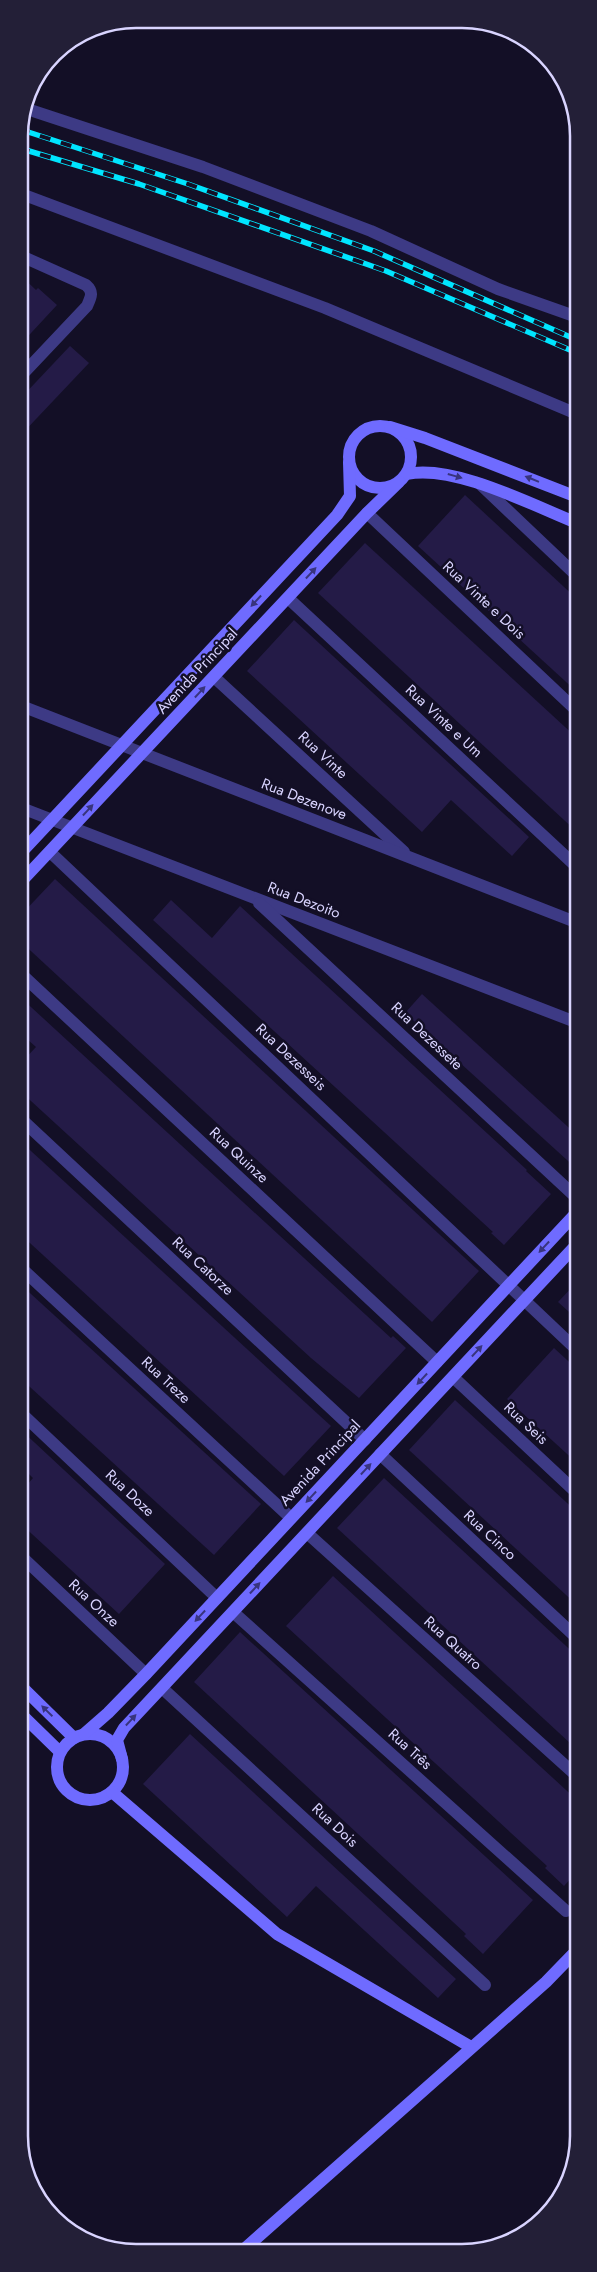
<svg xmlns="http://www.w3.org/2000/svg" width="597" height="2272" viewBox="0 0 597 2272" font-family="Jost,sans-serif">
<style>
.building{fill:#241b47}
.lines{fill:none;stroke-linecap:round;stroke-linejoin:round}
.street{stroke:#3d3a85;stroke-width:12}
.secondary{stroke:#6f6bff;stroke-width:12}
.rail-casing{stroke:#00e5ff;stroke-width:5.5}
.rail{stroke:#130f26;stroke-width:4;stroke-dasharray:11;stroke-linecap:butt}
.oneway{fill:#38347d}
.labels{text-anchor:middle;stroke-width:5;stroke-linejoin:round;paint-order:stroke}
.street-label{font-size:15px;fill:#d9d4ff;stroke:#130f26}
.rim{fill:none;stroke:#d9d4ff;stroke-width:2.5}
</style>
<rect width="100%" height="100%" fill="#130f26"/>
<g class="building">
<path d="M 19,274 L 36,290 L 38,288 L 57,305 L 19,346 Z"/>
<path d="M 70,346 L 89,363 L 19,437 L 19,400 Z"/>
<path d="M 465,495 L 577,599 L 577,692 L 418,546 Z"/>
<path d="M 365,543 L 577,738 L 577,832 L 318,593 Z"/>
<path d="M 294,620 L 529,837 L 512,856 L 451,800 L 422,832 L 247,671 Z"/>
<path d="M 55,879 L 479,1271 L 432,1322 L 19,940 L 19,917 Z"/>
<path d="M 171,900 L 212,938 L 240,906 L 527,1170 L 526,1171 L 551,1194 L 504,1245 L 491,1233 L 493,1232 L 153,920 Z"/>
<path d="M 422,994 L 578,1136 L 578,1170 L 405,1013 Z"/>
<path d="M 19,996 L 391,1338 L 393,1336 L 406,1348 L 359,1398 L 311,1358 L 19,1090 L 19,1065 L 36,1047 L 19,1032 Z"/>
<path d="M 19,1140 L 331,1426 L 284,1476 L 19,1233 Z"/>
<path d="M 578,1281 L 578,1320 L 558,1302 Z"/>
<path d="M 19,1283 L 261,1504 L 214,1555 L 19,1377 Z"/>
<path d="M 554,1348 L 578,1370 L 578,1464 L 507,1399 Z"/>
<path d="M 455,1400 L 578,1513 L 578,1606 L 409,1450 Z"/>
<path d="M 20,1429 L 165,1564 L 119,1614 L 20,1523 L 20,1493 L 33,1478 L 20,1465 Z"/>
<path d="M 384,1478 L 578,1657 L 578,1736 L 571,1744 L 337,1528 Z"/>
<path d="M 333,1576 L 578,1801 L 578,1871 L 564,1886 L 545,1868 L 547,1866 L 286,1626 Z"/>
<path d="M 240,1632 L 533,1900 L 483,1954 L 464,1936 L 466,1934 L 194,1682 Z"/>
<path d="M 190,1734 L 456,1979 L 438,1998 L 316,1886 L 287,1917 L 143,1784 Z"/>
</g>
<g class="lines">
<g class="street">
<path d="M 24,108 L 203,167 L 371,231 L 498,289 L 577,317"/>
<path d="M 19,193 L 325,308 L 577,414"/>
<path d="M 19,255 L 86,285 C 94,292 91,297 87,306 L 19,378"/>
<path d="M 480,484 L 577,576"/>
<path d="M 367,513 L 577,711"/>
<path d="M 288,598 L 578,868"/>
<path d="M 214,677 L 404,852"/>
<path d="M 19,705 L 578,923"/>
<path d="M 19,807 L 578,1023"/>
<path d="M 50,852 L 578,1351"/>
<path d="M 259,903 L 578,1199"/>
<path d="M 19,972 L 437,1362"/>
<path d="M 19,1117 L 365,1440"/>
<path d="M 19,1266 L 291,1518"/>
<path d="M 453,1377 L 578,1494"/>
<path d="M 19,1411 L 217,1598"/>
<path d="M 380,1454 L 578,1639"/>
<path d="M 307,1533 L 578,1777"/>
<path d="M 20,1555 L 146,1674"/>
<path d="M 233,1612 L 566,1911"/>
<path d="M 162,1688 L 485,1985"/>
</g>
<g class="secondary">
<circle cx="380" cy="457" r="31"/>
<path d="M 390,427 L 425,438 L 577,497"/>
<path d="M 407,474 C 454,464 532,505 577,523"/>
<path d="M 19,855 L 337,515 L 350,496 L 349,462"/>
<path d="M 19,884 L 367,513 L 399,482"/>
<path d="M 20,1685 L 74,1738"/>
<path d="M 20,1713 L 60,1752"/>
<circle cx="90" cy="1767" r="33"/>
<path d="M 84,1734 L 108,1713 L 146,1674 L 578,1211"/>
<path d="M 122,1759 L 117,1740 L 124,1728 L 578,1243"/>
<path d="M 112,1792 L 277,1934 L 471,2047"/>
<path d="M 242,2251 L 546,1982 L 578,1949"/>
</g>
<g class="rail-casing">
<g id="rail">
<path d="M 19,129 L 188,184 L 374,251 L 577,340"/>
<path d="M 19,148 L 139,184 L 386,271 L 577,353"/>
</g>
</g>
<use href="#rail" class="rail"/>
</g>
<defs><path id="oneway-solid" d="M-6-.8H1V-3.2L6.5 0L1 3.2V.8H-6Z" transform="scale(1.25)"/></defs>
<g class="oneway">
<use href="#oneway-solid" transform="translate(455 476) rotate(16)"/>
<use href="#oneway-solid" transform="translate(532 479) rotate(-158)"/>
<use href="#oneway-solid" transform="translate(311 573) rotate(-47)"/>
<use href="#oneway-solid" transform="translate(256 601) rotate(133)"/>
<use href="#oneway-solid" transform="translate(200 692) rotate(-47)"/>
<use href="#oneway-solid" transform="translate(88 810) rotate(-47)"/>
<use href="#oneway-solid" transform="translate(544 1247) rotate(133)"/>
<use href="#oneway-solid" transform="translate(477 1351) rotate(-47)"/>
<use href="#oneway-solid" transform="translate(422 1379) rotate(133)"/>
<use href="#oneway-solid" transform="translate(366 1469) rotate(-47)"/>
<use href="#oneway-solid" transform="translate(311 1497) rotate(133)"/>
<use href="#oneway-solid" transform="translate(255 1588) rotate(-47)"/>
<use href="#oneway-solid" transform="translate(200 1616) rotate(133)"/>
<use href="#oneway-solid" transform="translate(47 1711) rotate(-136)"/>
<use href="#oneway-solid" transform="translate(131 1720) rotate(-47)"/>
</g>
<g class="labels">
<g class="street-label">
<text transform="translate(484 600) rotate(43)" y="5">Rua Vinte e Dois</text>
<text transform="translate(197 671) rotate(-47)" y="5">Avenida Principal</text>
<text transform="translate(444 721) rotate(43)" y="5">Rua Vinte e Um</text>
<text transform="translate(323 755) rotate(43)" y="5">Rua Vinte</text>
<text transform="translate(304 799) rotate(21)" y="5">Rua Dezenove</text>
<text transform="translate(304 900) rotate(21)" y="5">Rua Dezoito</text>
<text transform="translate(427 1036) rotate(43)" y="5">Rua Dezessete</text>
<text transform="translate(291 1057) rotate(43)" y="5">Rua Dezesseis</text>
<text transform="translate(239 1155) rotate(43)" y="5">Rua Quinze</text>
<text transform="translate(203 1266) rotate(43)" y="5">Rua Catorze</text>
<text transform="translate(166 1380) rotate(43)" y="5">Rua Treze</text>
<text transform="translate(526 1423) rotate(43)" y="5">Rua Seis</text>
<text transform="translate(320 1463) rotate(-47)" y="5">Avenida Principal</text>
<text transform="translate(130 1493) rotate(43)" y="5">Rua Doze</text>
<text transform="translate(490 1535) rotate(43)" y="5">Rua Cinco</text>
<text transform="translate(94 1603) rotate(43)" y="5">Rua Onze</text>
<text transform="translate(453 1643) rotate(42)" y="5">Rua Quatro</text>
<text transform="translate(410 1749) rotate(42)" y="5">Rua Três</text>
<text transform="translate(335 1825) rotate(43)" y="5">Rua Dois</text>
</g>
</g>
<path d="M0 0H597V2272H0ZM136 28H462A108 108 0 0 1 570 136V2136A108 108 0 0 1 462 2244H136A108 108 0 0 1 28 2136V136A108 108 0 0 1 136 28Z" fill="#231f37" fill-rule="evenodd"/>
<path class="rim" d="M136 28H462A108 108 0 0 1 570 136V2136A108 108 0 0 1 462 2244H136A108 108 0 0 1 28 2136V136A108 108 0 0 1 136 28Z"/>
</svg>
